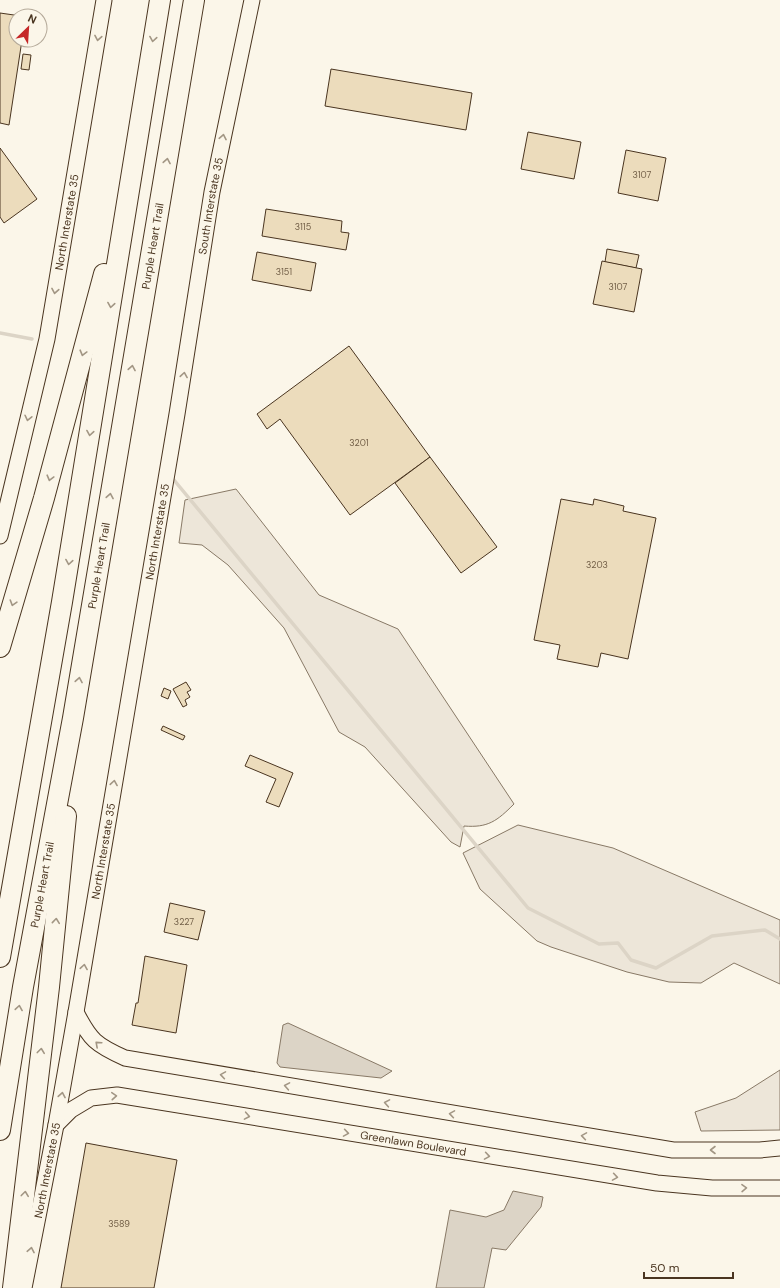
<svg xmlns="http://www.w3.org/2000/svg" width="780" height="1288" viewBox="0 0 780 1288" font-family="'DM Sans',sans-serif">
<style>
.green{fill:#ede6d9;stroke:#887966}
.water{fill:#dcd4c6;stroke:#887966}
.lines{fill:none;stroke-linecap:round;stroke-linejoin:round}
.stream{stroke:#dcd4c6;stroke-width:3.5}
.building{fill:#ecdcbc;stroke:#4a3520}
.secondary-casing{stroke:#4a3520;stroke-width:17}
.highway-casing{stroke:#4a3520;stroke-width:22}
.secondary{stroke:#fbf6e9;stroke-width:15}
.highway{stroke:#fbf6e9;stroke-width:20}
.oneway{stroke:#a29684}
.labels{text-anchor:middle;stroke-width:3;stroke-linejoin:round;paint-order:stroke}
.number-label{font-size:9px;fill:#725f47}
.street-label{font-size:11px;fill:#4a3520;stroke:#fbf6e9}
</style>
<rect width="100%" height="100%" fill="#fbf6e9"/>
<g class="green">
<path d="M 236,489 L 319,595 L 398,629 L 514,804 C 497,821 488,828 464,826 L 460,847 L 451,842 L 365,747 L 339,732 L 284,628 L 228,565 L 202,545 L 179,543 L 185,500 Z"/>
<path d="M 518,825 L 613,848 L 780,920 L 780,984 L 734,963 L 701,983 L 669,982 L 627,972 L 551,947 L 537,941 L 480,889 L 463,853 Z"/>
<path d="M 780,1070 L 780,1130 L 701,1131 L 695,1112 L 736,1098 Z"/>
</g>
<g class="water">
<path d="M 288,1023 L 392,1071 L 381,1078 L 280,1067 L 277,1063 L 283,1025 Z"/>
<path d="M 513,1191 L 543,1197 L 541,1207 L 506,1250 L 492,1248 L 484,1288 L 436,1288 L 450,1210 L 486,1217 L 504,1210 Z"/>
</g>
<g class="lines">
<g class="stream">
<path d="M 0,333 L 32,339"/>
<path d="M 174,480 L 528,908 L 599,944 L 618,943 L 631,960 L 656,968 L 712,936 L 765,930 L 780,939"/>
</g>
</g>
<g class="building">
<path d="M 0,13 L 21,16 L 16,16 L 16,40 L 22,40 L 9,125 L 0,123 Z"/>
<path d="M 23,54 L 31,55 L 29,70 L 21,69 Z"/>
<path d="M 331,69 L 472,93 L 466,130 L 325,106 Z"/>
<path d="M 528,132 L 581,142 L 574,179 L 521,169 Z"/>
<path d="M 0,148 L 37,199 L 4,223 L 0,217 Z"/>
<path d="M 626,150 L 666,158 L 658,201 L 618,193 Z"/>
<path d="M 266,209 L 342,221 L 341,232 L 349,233 L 346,250 L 262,236 Z"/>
<path d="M 607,249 L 639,255 L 636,268 L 605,262 Z"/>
<path d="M 257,252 L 316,263 L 311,291 L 252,280 Z"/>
<path d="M 602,261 L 642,269 L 634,312 L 593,304 Z"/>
<path d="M 349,346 L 430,457 L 350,515 L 280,419 L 267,429 L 257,414 Z"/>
<path d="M 430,457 L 497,547 L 461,573 L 395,483 Z"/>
<path d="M 561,499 L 593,505 L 594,499 L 624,506 L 623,511 L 656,518 L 628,659 L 601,653 L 598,667 L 557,659 L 560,645 L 534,640 Z"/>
<path d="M 186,682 L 191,690 L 187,692 L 190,697 L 185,700 L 187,705 L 183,707 L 173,689 Z"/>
<path d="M 164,688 L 171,691 L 168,699 L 161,696 Z"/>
<path d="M 163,726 L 185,736 L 183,740 L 161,730 Z"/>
<path d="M 250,755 L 293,773 L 279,807 L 266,802 L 276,779 L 245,766 Z"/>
<path d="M 170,903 L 205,911 L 198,940 L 164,932 Z"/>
<path d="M 145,956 L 187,965 L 176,1033 L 132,1025 L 136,1003 L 138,1003 Z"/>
<path d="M 86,1143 L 177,1160 L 154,1288 L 61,1288 Z"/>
</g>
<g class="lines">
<g class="secondary-casing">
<g id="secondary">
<path id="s1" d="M 0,536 L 47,339 L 104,0"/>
<path d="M 76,1012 C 90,1040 96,1045 125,1058 L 673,1150 L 760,1150 L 780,1148"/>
<path id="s2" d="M 56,1125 L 71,1110 L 91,1098 L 117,1095 L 657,1183 L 712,1188 L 780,1188"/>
<path id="s3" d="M 24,1288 L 56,1125 L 76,1012 L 177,414 L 212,192 L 252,0"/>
</g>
</g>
<g class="highway-casing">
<g id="highway">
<path d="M 0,647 L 44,498 L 104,274"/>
<path d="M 0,957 L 62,602 L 160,0"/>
<path id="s4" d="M 0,1130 L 23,987 L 73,718 L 194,0"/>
<path d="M 13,1288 L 49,987 L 66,816"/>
</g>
</g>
<use href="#secondary" class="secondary"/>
<use href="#highway" class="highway"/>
</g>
<defs><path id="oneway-chevron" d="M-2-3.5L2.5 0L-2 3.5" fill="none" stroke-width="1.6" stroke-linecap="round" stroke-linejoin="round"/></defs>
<g class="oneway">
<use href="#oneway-chevron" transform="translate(98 38) rotate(100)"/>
<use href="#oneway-chevron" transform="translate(153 39) rotate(99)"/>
<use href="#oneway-chevron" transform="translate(223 137) rotate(-79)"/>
<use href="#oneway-chevron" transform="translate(167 161) rotate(-80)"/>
<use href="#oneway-chevron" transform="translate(55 291) rotate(100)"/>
<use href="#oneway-chevron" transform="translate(111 305) rotate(99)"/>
<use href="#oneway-chevron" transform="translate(83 353) rotate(105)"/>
<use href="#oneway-chevron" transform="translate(132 368) rotate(-80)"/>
<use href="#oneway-chevron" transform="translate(184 375) rotate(-81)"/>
<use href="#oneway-chevron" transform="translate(28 418) rotate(103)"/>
<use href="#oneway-chevron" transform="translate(90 433) rotate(99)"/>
<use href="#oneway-chevron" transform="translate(50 478) rotate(105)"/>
<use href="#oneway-chevron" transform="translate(110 496) rotate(-80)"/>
<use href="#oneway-chevron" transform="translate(69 562) rotate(99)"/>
<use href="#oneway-chevron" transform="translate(13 603) rotate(107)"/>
<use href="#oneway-chevron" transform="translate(79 680) rotate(-80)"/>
<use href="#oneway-chevron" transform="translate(114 783) rotate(-81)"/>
<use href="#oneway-chevron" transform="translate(56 921) rotate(-84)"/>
<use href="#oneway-chevron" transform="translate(84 967) rotate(-81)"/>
<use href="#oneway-chevron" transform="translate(19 1008) rotate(-81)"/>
<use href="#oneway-chevron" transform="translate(98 1044) rotate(-138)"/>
<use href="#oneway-chevron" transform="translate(41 1051) rotate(-83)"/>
<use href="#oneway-chevron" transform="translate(223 1075) rotate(-171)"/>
<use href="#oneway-chevron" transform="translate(287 1086) rotate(-170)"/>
<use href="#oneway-chevron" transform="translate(62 1095) rotate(-80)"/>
<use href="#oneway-chevron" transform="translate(114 1096) rotate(-4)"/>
<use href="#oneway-chevron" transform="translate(387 1103) rotate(-170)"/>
<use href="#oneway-chevron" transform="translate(452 1114) rotate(-171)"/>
<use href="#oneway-chevron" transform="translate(247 1116) rotate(10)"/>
<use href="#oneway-chevron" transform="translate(346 1133) rotate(9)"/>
<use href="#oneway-chevron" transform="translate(584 1136) rotate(-171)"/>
<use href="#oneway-chevron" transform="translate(713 1150) rotate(-180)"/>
<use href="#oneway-chevron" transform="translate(487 1156) rotate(9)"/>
<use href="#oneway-chevron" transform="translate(615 1177) rotate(9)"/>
<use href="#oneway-chevron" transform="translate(744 1188) rotate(-1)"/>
<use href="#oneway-chevron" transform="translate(25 1194) rotate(-83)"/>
<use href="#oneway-chevron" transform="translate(31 1250) rotate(-79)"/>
</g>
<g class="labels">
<g class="number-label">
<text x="642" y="178">3107</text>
<text x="303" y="230">3115</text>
<text x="284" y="275">3151</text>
<text x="618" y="290">3107</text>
<text x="359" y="446">3201</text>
<text x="597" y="568">3203</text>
<text x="184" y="925">3227</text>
<text x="119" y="1227">3589</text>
</g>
<g class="street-label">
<text dy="4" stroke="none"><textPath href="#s3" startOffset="1098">South Interstate 35</textPath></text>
<text dy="4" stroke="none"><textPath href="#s1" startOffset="321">North Interstate 35</textPath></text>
<text dy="4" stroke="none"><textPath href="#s4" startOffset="897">Purple Heart Trail</textPath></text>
<text dy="4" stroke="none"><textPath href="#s3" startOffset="768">North Interstate 35</textPath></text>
<text dy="4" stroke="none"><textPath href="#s4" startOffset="573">Purple Heart Trail</textPath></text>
<text dy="4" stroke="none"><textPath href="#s3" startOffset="444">North Interstate 35</textPath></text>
<text dy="4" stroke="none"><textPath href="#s4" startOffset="249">Purple Heart Trail</textPath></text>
<text dy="4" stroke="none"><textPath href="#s2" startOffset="371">Greenlawn Boulevard</textPath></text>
<text dy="4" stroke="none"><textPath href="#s3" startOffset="120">North Interstate 35</textPath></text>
</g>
</g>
<g transform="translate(28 28) rotate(25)"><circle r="19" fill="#fbf6e9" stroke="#b4a999"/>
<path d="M0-3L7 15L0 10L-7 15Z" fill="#c62828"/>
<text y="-6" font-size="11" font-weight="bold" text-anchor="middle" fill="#4a3520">N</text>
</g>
<path d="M644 1272v6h89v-6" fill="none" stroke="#4a3520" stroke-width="2"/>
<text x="650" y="1272" font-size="12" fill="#4a3520" stroke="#fbf6e9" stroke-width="3" paint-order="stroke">50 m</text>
</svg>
